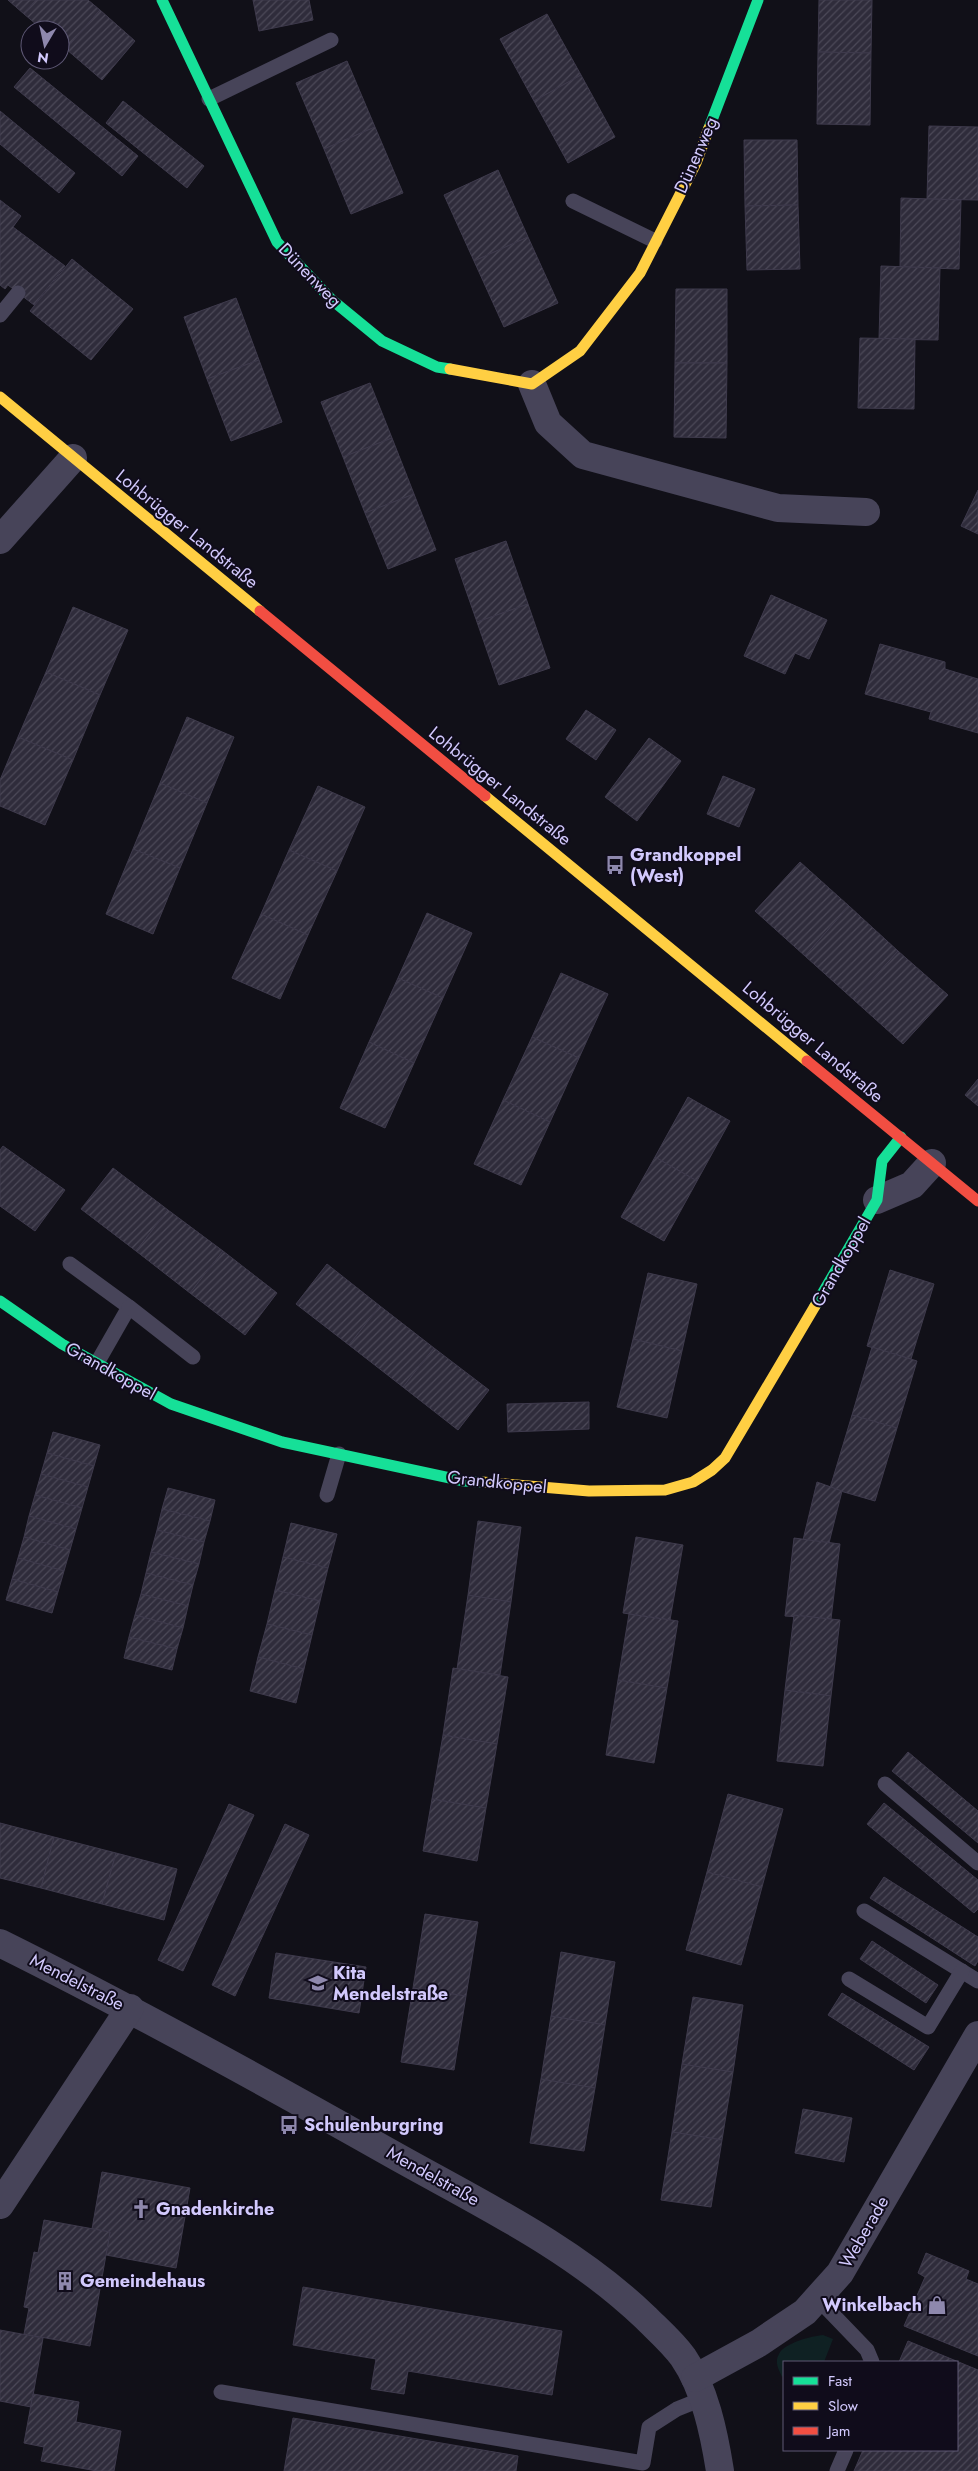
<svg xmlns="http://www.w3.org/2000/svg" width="978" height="2471" viewBox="0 0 978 2471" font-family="Jost,sans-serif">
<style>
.grass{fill:#0f2123}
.building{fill:url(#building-hatch);stroke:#3e3a4c}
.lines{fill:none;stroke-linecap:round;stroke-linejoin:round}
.lane{stroke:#474459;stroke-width:15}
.street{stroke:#474459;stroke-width:28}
.fast{stroke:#16e098;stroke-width:11}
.slow{stroke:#ffcf43;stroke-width:11}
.jam{stroke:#f24e42;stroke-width:11}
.labels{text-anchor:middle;stroke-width:4;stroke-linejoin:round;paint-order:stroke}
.street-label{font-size:18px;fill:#d2c9fd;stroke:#100c1b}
.poi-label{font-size:18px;font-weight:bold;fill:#d2c9fd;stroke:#100c1b;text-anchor:start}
</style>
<defs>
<pattern id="building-hatch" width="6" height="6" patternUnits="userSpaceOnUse" patternTransform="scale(1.25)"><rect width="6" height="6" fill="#2f2c3b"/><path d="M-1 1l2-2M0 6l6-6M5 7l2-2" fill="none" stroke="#4c4958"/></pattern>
</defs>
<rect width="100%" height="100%" fill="#111018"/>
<path class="grass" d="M 823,2335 L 833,2339 L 824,2362 L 784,2362 L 784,2374 L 782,2377 C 779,2370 774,2362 779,2354 C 784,2343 812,2336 823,2335 Z"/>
<g class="building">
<path d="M 8,0 L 36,0 L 24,14 Z"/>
<path d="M 36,0 L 88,0 L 100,10 L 66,49 L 60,45 L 60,30 L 43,30 L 24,14 Z"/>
<path d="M 253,0 L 309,0 L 313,20 L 259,31 Z"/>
<path d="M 819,0 L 872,0 L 871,53 L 818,52 Z"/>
<path d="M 100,10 L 135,41 L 102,80 L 66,49 Z"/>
<path d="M 547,14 L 581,75 L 534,101 L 500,39 Z"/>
<path d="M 818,52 L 871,53 L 870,125 L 817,124 Z"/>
<path d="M 347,61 L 375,127 L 324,149 L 296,83 Z"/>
<path d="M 30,68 L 138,156 L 122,176 L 14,87 Z"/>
<path d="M 581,75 L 615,137 L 568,163 L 534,101 Z"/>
<path d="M 123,101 L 204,166 L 187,188 L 106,123 Z"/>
<path d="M 0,111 L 75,173 L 59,193 L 0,144 Z"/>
<path d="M 929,126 L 978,127 L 978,200 L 927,199 Z"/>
<path d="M 375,127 L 403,193 L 351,214 L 324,149 Z"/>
<path d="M 744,140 L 797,140 L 798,205 L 745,206 Z"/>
<path d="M 498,170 L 528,237 L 474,261 L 444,195 Z"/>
<path d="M 901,198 L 961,200 L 959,269 L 900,267 Z"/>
<path d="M 0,200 L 5,204 L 0,210 Z"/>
<path d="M 5,204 L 21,216 L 13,227 L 65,266 L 34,305 L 8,285 L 5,289 L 0,285 L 0,210 Z"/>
<path d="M 798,205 L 800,269 L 747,270 L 745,206 Z"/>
<path d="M 528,237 L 558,303 L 504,327 L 474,261 Z"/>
<path d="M 72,259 L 133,309 L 91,360 L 30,311 Z"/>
<path d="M 881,266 L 940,268 L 938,340 L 879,339 Z"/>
<path d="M 676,289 L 727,289 L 727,363 L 675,363 Z"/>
<path d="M 236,298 L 259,360 L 207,379 L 184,317 Z"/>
<path d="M 860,338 L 915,339 L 914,409 L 858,408 Z"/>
<path d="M 259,360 L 282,422 L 231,441 L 207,379 Z"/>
<path d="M 675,363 L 727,363 L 726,438 L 674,437 Z"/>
<path d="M 370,383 L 392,438 L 343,457 L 321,402 Z"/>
<path d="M 392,438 L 414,494 L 365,513 L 343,457 Z"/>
<path d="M 978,490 L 978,534 L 961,526 Z"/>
<path d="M 414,494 L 436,550 L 388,569 L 365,513 Z"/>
<path d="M 506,541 L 528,604 L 477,622 L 455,559 Z"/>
<path d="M 771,595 L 827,620 L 809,659 L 795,653 L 785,674 L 744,656 Z"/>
<path d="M 528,604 L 550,668 L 499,685 L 477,622 Z"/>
<path d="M 73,607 L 128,630 L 100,695 L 46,672 Z"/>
<path d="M 880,644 L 945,662 L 945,669 L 978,679 L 978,733 L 929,719 L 931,712 L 865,694 Z"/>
<path d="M 46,672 L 100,695 L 73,760 L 18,737 Z"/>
<path d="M 586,710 L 616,730 L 596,760 L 566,739 Z"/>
<path d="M 187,717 L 234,737 L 207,803 L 160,783 Z"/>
<path d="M 18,737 L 73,760 L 45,825 L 0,806 L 0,780 Z"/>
<path d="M 649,738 L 681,761 L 637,821 L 605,797 Z"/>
<path d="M 723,776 L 755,789 L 739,827 L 707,814 Z"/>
<path d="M 160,783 L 207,803 L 180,868 L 133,849 Z"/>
<path d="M 318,786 L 365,807 L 337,871 L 289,850 Z"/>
<path d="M 133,849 L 180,868 L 153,934 L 106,914 Z"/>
<path d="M 289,850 L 337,871 L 308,935 L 261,914 Z"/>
<path d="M 800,862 L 849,906 L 805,956 L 755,911 Z"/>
<path d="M 849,906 L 898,951 L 854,1000 L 805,956 Z"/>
<path d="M 427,913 L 472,933 L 443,998 L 398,978 Z"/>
<path d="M 261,914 L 308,935 L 280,999 L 232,978 Z"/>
<path d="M 898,951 L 948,995 L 903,1044 L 854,1000 Z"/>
<path d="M 561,973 L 608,994 L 579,1058 L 532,1037 Z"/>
<path d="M 398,978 L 443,998 L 414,1063 L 369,1042 Z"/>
<path d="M 532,1037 L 579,1058 L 550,1122 L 503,1100 Z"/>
<path d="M 369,1042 L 414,1063 L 385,1128 L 340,1108 Z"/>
<path d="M 978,1079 L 978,1106 L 965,1095 Z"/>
<path d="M 688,1097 L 730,1121 L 697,1181 L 655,1157 Z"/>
<path d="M 503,1100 L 550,1122 L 521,1185 L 474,1164 Z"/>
<path d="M 3,1146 L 65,1190 L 35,1231 L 0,1206 L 0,1150 Z"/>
<path d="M 655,1157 L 697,1181 L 664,1241 L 621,1217 Z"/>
<path d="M 113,1168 L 168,1210 L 136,1251 L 81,1209 Z"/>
<path d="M 168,1210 L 223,1251 L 190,1293 L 136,1251 Z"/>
<path d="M 223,1251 L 277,1293 L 245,1335 L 190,1293 Z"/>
<path d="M 327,1264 L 380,1306 L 349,1345 L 296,1304 Z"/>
<path d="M 890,1270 L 934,1284 L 911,1359 L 867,1346 Z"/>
<path d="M 648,1273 L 697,1284 L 682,1351 L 633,1339 Z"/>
<path d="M 380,1306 L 434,1348 L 403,1387 L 349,1345 Z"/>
<path d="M 633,1339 L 682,1351 L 667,1418 L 617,1407 Z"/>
<path d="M 872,1347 L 917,1361 L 897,1428 L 852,1415 Z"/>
<path d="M 434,1348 L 489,1390 L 458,1430 L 403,1387 Z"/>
<path d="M 589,1402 L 589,1429 L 508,1432 L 507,1404 Z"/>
<path d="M 852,1415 L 897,1428 L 875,1501 L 830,1488 Z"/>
<path d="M 53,1432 L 100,1445 L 94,1466 L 47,1453 Z"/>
<path d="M 47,1453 L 94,1466 L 88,1487 L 41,1474 Z"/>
<path d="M 41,1474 L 88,1487 L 82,1508 L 35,1495 Z"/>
<path d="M 817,1482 L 842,1491 L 829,1543 L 803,1540 Z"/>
<path d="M 168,1488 L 215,1500 L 210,1521 L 162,1509 Z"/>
<path d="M 35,1495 L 82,1508 L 76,1529 L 29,1516 Z"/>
<path d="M 162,1509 L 210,1521 L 204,1542 L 157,1530 Z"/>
<path d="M 29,1516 L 76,1529 L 70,1550 L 24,1537 Z"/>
<path d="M 478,1521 L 521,1527 L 511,1602 L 468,1595 Z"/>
<path d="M 291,1523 L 337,1534 L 328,1568 L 283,1557 Z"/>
<path d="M 157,1530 L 204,1542 L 199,1564 L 151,1552 Z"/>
<path d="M 24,1537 L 70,1550 L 64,1571 L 18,1558 Z"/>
<path d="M 636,1537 L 683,1545 L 670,1620 L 623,1613 Z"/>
<path d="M 794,1538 L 840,1544 L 831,1619 L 785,1616 Z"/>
<path d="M 151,1552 L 199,1564 L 193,1585 L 146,1573 Z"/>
<path d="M 283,1557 L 328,1568 L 320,1601 L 275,1590 Z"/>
<path d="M 18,1558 L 64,1571 L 58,1592 L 12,1579 Z"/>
<path d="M 146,1573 L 193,1585 L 188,1606 L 141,1594 Z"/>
<path d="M 12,1579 L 58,1592 L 52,1613 L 6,1600 Z"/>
<path d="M 275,1590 L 320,1601 L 312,1635 L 267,1624 Z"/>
<path d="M 141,1594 L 188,1606 L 183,1628 L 135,1615 Z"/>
<path d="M 468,1595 L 511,1602 L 500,1675 L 457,1669 Z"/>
<path d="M 629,1614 L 678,1621 L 667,1688 L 618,1680 Z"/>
<path d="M 135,1615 L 183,1628 L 177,1649 L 129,1637 Z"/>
<path d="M 794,1615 L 840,1620 L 831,1696 L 785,1690 Z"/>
<path d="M 267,1624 L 312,1635 L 304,1669 L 258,1657 Z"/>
<path d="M 129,1637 L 177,1649 L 172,1670 L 124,1658 Z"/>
<path d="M 258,1657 L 304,1669 L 296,1703 L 250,1691 Z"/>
<path d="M 453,1668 L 508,1677 L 497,1744 L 443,1735 Z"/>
<path d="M 618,1680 L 667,1688 L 654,1763 L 606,1755 Z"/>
<path d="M 785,1690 L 831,1696 L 823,1766 L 777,1761 Z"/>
<path d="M 443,1735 L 497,1744 L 486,1808 L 432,1799 Z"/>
<path d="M 908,1752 L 978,1811 L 978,1843 L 892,1771 Z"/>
<path d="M 728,1794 L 783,1809 L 762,1887 L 707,1872 Z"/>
<path d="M 432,1799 L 486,1808 L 477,1861 L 423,1851 Z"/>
<path d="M 884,1803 L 978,1880 L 978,1909 L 974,1913 L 867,1824 Z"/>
<path d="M 229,1804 L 254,1815 L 183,1971 L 158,1960 Z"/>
<path d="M 0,1823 L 54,1837 L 41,1888 L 0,1878 Z"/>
<path d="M 285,1824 L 309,1835 L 235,1996 L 212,1985 Z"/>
<path d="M 54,1837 L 116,1853 L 102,1904 L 41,1888 Z"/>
<path d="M 116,1853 L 177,1869 L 164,1920 L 102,1904 Z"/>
<path d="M 707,1872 L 762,1887 L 741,1965 L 686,1950 Z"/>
<path d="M 884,1877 L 978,1937 L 978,1961 L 975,1966 L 870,1898 Z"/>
<path d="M 425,1914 L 478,1922 L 466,1996 L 413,1988 Z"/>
<path d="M 872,1941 L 938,1985 L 926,2003 L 860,1959 Z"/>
<path d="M 561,1952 L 615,1962 L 605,2025 L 551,2016 Z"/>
<path d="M 276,1953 L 366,1967 L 359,2013 L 269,1998 Z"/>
<path d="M 413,1988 L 466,1996 L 454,2070 L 401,2062 Z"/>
<path d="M 842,1993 L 929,2047 L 914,2070 L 828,2015 Z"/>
<path d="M 693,1997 L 743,2005 L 733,2072 L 682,2064 Z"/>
<path d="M 551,2016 L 605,2025 L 595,2088 L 541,2079 Z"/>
<path d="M 682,2064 L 733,2072 L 722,2140 L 672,2132 Z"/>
<path d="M 541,2079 L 595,2088 L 584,2151 L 530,2143 Z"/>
<path d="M 803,2109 L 852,2118 L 844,2162 L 795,2153 Z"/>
<path d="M 672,2132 L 722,2140 L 711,2207 L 661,2200 Z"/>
<path d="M 102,2172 L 190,2188 L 176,2268 L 106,2255 L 110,2232 L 92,2229 Z"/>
<path d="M 44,2220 L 110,2232 L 90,2346 L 24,2334 L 29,2308 L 24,2307 L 34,2252 L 38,2253 Z"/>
<path d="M 926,2253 L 969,2271 L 966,2279 L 978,2284 L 978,2356 L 904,2326 L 925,2277 L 918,2273 Z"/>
<path d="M 303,2287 L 562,2331 L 552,2395 L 408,2371 L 404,2394 L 371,2389 L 376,2359 L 293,2345 Z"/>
<path d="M 0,2330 L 43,2338 L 31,2407 L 0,2401 Z"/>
<path d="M 908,2341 L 978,2370 L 978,2471 L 854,2471 L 863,2450 L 957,2450 L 957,2362 L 899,2362 Z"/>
<path d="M 33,2394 L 79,2402 L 76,2422 L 121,2431 L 114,2471 L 97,2471 L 41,2461 L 44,2447 L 24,2443 Z"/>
<path d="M 293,2418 L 518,2456 L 516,2471 L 284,2471 Z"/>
</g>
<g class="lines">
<g class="lane">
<path d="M 209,99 L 331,40"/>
<path d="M 573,201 L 655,241"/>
<path d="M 0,315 L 18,293"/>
<path d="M 70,1264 L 129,1307 L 97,1363"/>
<path d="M 129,1307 L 193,1357"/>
<path d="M 327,1495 L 339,1454"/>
<path d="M 885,1784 L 978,1863"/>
<path d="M 864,1911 L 978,1981"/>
<path d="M 849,1979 L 928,2027 L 962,1971"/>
<path d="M 817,2298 L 867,2350 L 872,2362"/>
<path d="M 221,2392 L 643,2463 L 649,2427 L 677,2409 L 702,2399"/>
<path d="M 837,2471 L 846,2450"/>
</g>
<g class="street">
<path d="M 532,384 L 548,423 L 583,455 L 778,508 L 866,512"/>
<path d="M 0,540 L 73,458"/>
<path d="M 877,1200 L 912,1185 L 932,1163"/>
<path d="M 0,1943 C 133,2009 263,2081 392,2154 C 479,2203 572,2247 645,2317 C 658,2330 672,2342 683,2357 C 705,2389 714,2433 720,2471"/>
<path d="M 0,2205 L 130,2008"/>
<path d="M 695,2378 L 759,2343 L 805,2312 L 840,2273 L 978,2035"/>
</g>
<g class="fast">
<path d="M 162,0 L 277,242 L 332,300 L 382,341 L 437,367 L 450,369"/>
<path d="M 709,128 L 758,0"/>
<path d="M 0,1301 L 62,1344 L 171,1404 L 282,1442 L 464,1481 L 482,1482"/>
<path d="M 815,1306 L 877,1200 L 882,1161 L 901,1137"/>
</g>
<g class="slow">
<path d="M 450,369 L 532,384 L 580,351 L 640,273 L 696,163 L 709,128"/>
<path d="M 0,397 L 260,611"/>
<path d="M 485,796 L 807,1061"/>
<path d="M 482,1482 L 589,1491 L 665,1490 L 693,1482 L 712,1470 L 725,1458 L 815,1306"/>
</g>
<g class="jam">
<path d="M 260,611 L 485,796"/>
<path d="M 807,1061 L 978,1201"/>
</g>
</g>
<defs>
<g id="bus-bare" transform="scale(1.5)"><path d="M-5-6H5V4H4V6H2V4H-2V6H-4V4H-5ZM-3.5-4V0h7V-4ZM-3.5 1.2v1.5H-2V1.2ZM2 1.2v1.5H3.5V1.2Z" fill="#8e88ad" stroke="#100c1b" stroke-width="2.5" paint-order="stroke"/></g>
<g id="school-bare" transform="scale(1.5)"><path d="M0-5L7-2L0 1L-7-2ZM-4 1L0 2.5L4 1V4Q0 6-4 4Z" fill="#8e88ad" stroke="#100c1b" stroke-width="2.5" paint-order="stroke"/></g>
<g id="church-bare" transform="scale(1.5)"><path d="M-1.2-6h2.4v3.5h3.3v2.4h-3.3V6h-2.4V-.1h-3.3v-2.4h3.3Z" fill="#8e88ad" stroke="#100c1b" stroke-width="2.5" paint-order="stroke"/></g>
<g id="building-bare" transform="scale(1.5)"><path d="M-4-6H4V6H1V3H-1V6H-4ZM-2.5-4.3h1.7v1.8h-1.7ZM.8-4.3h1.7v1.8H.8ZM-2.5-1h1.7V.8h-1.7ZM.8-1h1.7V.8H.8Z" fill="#8e88ad" stroke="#100c1b" stroke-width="2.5" paint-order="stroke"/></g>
<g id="shop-bare" transform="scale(1.5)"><path d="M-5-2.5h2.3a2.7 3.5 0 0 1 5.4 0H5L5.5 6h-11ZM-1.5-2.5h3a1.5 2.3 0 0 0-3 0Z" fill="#8e88ad" stroke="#100c1b" stroke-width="2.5" paint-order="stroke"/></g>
</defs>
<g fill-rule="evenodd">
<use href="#bus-bare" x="615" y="865"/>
<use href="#school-bare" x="318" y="1983"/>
<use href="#bus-bare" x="289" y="2125"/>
<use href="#church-bare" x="141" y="2209"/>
<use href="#building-bare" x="65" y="2281"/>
<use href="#shop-bare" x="937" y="2305"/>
</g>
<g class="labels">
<g class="street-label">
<text transform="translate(696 155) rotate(-66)" y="6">Dünenweg</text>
<text transform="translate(310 275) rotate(46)" y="6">Dünenweg</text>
<text transform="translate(187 529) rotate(39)" y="6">Lohbrügger Landstraße</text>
<text transform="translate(500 786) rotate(39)" y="6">Lohbrügger Landstraße</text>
<text transform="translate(813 1042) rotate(40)" y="6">Lohbrügger Landstraße</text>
<text transform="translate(841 1262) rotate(-60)" y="6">Grandkoppel</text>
<text transform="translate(111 1371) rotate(29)" y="6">Grandkoppel</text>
<text transform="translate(497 1482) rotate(6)" y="6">Grandkoppel</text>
<text transform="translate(77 1982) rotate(27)" y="6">Mendelstraße</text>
<text transform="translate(433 2176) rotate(29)" y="6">Mendelstraße</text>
<text transform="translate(864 2232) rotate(-60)" y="6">Weberade</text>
</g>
<g class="poi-label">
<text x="630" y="861">Grandkoppel<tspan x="630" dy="21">(West)</tspan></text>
<text x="333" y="1979">Kita<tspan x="333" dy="21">Mendelstraße</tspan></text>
<text x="304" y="2131">Schulenburgring</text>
<text x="156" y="2215">Gnadenkirche</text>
<text x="80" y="2287">Gemeindehaus</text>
<text x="922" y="2311" text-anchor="end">Winkelbach</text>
</g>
</g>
<rect x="783" y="2361" width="175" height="90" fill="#100c1b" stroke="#5e5875"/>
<rect x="793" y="2377" width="25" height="8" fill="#16e098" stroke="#5e5875"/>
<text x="828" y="2386" font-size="15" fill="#d2c9fd">Fast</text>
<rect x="793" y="2402" width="25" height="8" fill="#ffcf43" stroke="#5e5875"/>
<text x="828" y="2411" font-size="15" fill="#d2c9fd">Slow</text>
<rect x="793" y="2427" width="25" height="8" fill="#f24e42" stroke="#5e5875"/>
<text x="828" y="2436" font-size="15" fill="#d2c9fd">Jam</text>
<g transform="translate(45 45) rotate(189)"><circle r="24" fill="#100c1b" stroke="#5e5875"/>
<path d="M0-4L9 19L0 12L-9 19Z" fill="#8e88ad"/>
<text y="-8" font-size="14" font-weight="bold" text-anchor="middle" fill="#d2c9fd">N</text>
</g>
</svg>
